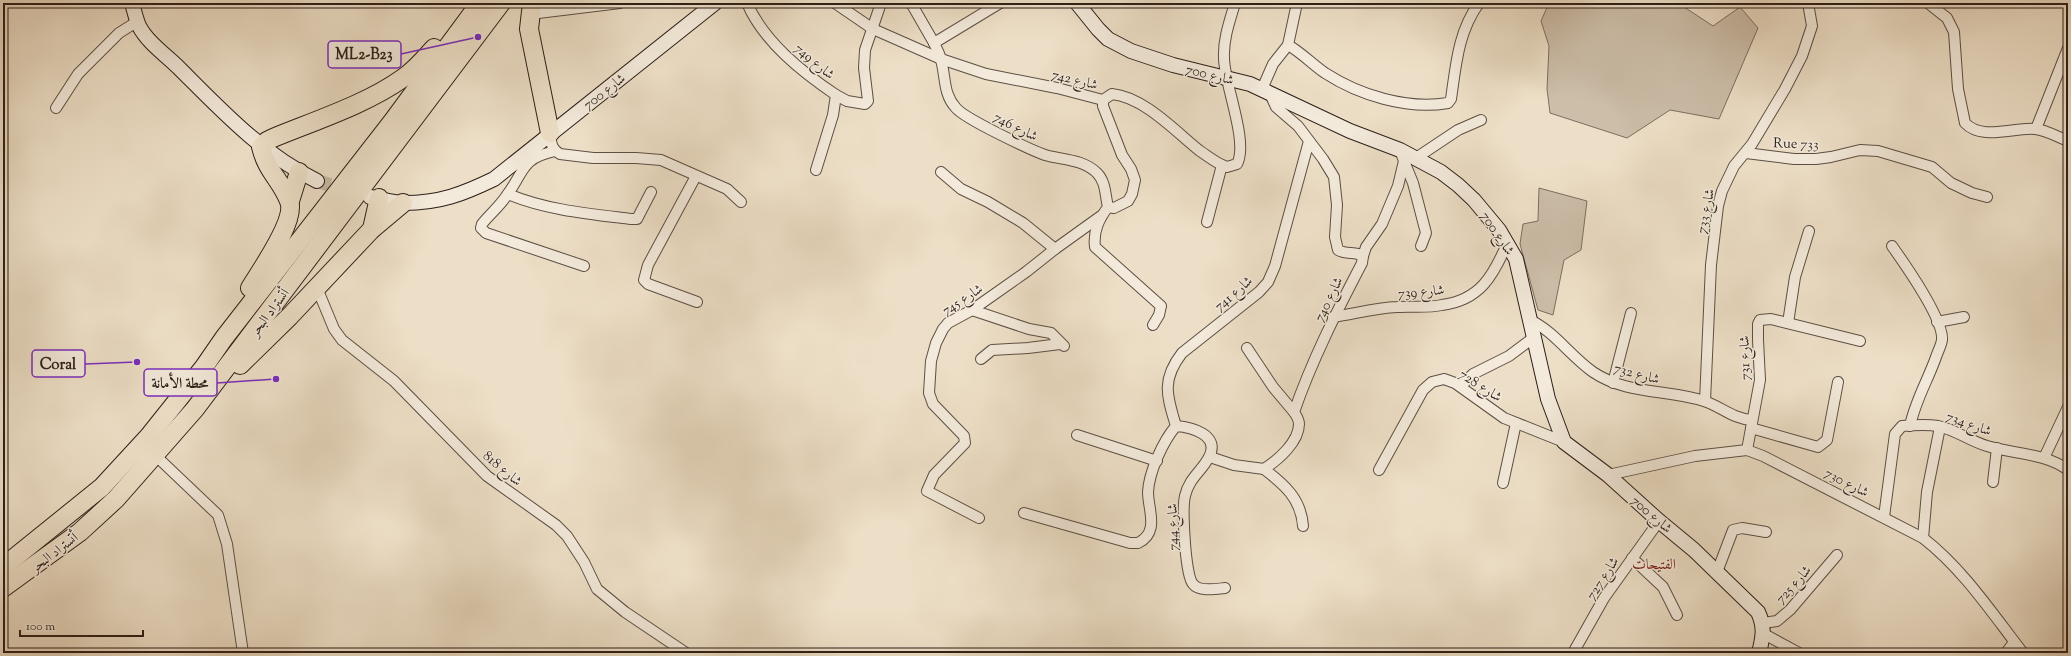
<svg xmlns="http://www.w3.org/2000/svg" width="2071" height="656" viewBox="0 0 2071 656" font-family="'Sorts Mill Goudy',Amiri,serif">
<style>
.green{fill:#ccbea9;stroke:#7c6e61}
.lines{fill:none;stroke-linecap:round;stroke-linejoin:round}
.secondary-tunnel{stroke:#c6b9a4;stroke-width:14;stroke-dasharray:14 7;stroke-linecap:butt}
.minor-casing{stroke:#5c4f44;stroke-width:12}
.secondary-casing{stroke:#2c1f19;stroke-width:16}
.motorway-casing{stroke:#2c1f19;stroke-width:20}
.minor{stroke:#f3eadb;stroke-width:10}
.secondary{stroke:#f3eadb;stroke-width:14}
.motorway{stroke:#eddfc7;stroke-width:18}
.labels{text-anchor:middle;stroke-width:3;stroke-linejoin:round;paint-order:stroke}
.street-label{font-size:14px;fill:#2c1f19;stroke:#f3eadb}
.neighbourhood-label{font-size:15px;fill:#7a1f14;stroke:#f3eadb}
.leader{fill:none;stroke:#7b2cbf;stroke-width:1.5}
.callout-dot{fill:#7b2cbf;stroke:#f3eadb;stroke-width:1.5}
.callout{fill:#f3eadb;stroke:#7b2cbf;stroke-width:1.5}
.callout-label{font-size:15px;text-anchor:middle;font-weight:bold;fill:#2c1f19}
</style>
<rect width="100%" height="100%" fill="#eddfc7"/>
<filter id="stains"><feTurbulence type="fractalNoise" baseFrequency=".005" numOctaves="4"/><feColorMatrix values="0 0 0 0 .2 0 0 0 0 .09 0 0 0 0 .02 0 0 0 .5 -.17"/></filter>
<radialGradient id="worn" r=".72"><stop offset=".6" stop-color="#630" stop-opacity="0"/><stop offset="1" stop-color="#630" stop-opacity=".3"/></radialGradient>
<g class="green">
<path d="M 1549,3 L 1678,3 L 1713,26 L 1740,7 L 1758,28 L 1719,119 L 1670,110 L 1627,138 L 1550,113 L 1547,89 L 1549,46 L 1541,21 Z"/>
<path d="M 1539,188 L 1587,201 L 1581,250 L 1564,260 L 1553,315 L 1538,310 L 1520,244 L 1523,224 L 1538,221 Z"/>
</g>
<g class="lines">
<path class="secondary-tunnel" d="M 317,181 L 349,191"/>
<g class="minor-casing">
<g id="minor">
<path d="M 747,3 C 764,42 802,72 836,95 L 833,115 L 816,170"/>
<path d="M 835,3 L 873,29 L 941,59 L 986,74 L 1057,88 L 1103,100 L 1112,94 C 1144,97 1176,132 1200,151 C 1209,157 1217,164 1227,167 L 1237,164 C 1249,142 1224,84 1224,58 C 1223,39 1230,20 1235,3"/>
<path d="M 911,3 L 934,43 L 1000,3"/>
<path d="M 1928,3 L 1947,18 L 1954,32 L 1958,89 L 1965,123 C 1982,141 2014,127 2035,129 C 2046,130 2058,137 2068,141"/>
<path d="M 530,14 L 620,3"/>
<path d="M 934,43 C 936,48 940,54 941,60 C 946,78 943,94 956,108 C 965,119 1031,150 1045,155 C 1062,160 1083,159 1097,173 C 1106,182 1105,195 1108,207 C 1099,219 1093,231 1095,247 L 1161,306 L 1159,315 L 1153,325"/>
<path d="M 1288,45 C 1302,53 1312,64 1325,73 C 1359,95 1407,110 1448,103 L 1451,99 C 1456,65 1458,32 1479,3"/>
<path d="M 1262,89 L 1273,64 L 1288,45 L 1297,3"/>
<path d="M 1270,94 L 1276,107 L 1298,126 L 1323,159 L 1334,177 L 1337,205 L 1335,237 L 1338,250 C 1346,255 1356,251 1363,256 L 1362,263 C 1337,311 1312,360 1294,412 C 1296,415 1299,420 1299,424 C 1299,442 1278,460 1264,469 C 1285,485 1301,499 1303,526"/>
<path d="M 836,95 L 847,101 L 865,104 L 868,101 L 864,68 L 865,50 L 881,3"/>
<path d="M 1103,100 L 1103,106 L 1122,155 L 1131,169 L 1135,180 L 1132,194 L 1128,201 L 1114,208 L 1108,207"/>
<path d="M 56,108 L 78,74 L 119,33 L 138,21"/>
<path d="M 2036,129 L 2068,48"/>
<path d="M 550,133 C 551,142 551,149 560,154 L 593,158 L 636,158 L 661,160 L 727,189 L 741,202"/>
<path d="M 555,151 C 520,159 525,171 507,195 C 500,206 490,214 482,224 L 481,228 L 486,233 L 584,266"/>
<path d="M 1746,153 L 1794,159 L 1816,159 L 1831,157 L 1860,150 L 1878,151 L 1932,167 L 1951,183 L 1972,193 L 1987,197"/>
<path d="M 1416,158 L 1458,130 L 1481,120"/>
<path d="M 1404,161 L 1413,183 L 1426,233 L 1421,246"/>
<path d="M 941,172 L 961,189 L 988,202 L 1023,223 L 1055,249"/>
<path d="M 696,176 L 648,265 L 644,280 L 648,284 L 697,302"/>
<path d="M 508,194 C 546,210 590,214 631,219 L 637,219 L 651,192"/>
<path d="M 1207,222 L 1222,165"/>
<path d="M 1892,246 C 1904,263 1944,319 1942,340 C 1941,346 1938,351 1936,357 C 1928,380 1915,401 1910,426"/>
<path d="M 1363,256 L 1366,247 L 1382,224 L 1398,186 L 1404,161 L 1400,150"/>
<path d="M 317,288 L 334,329 L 342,340 L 394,381 L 487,476 L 556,525 L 567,536 L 584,562 L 597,589 L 625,612 L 686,653"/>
<path d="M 972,310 L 1029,329 L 1051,333 L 1064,346"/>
<path d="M 1333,317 C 1354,314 1375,308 1397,307 C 1411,306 1428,308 1442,305 C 1480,300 1493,276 1507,244"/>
<path d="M 1530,320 C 1555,332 1570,356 1593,372 C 1627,395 1667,389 1704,401 C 1722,407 1731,418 1752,420"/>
<path d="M 1937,322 L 1964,317"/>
<path d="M 1788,323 L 1795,277 L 1809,231"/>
<path d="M 1247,348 L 1273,387 L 1294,412"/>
<path d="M 981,359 L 992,350 L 1028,348 L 1060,344"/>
<path d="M 1613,383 L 1631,313"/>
<path d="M 1461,386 L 1473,374 L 1509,356 L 1533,338"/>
<path d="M 1705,401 L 1711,265 L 1718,206 L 1722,191 L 1734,166 L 1752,144 L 1785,89 L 1802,56 L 1812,26 L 1808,3"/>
<path d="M 1176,426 C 1167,396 1161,380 1182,353 L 1259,292 L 1268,282 L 1275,266 L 1309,141"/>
<path d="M 1751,428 L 1818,447 L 1827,440 L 1838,382"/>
<path d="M 1077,435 L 1157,461"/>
<path d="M 1747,450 L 1760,380 L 1758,340 L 1758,324 L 1760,320 L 1771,319 L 1860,341"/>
<path d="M 155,455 L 218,515 L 227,544 L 243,653"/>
<path d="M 1210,457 L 1234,465 L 1264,469"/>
<path d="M 2044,458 L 2068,407"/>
<path d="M 1379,470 L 1423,390 L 1432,382 L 1444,379 L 1455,383 L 1504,418 L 1564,442"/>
<path d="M 1608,475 L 1695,456 L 1747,450 L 1763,456 L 1923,538 C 1963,569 1992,613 2023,653"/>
<path d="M 1993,482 L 1997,448"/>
<path d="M 1503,483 L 1516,423"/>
<path d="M 1024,513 L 1130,543 L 1138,543 C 1160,532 1148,510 1148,492 C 1149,472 1163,441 1176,426 C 1191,427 1221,435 1209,457 C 1202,471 1189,478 1185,496 C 1182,508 1185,576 1193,584 C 1199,592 1216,589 1225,588"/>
<path d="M 1884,517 L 1895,434 L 1902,426 C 1914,425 1926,424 1938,426 C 1956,430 1970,441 1987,446 C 2013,454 2045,453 2068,470"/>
<path d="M 979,518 L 927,491 L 934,475 L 965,443 L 964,436 L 933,404 L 929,393 L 931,361 L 936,343 L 943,329 L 948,323 L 972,310 L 1026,272 L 1055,249 L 1101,216"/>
<path d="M 1923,538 L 1927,492 L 1940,427"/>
<path d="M 1632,558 L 1663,587 L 1677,615"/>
<path d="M 1717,572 L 1733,530 L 1742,528 L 1766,532"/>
<path d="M 1763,623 L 1777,621 L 1790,610 L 1837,555"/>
<path d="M 1764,634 L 1799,653"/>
<path d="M 1573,653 L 1604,598 L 1659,521"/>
<path d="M 2006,653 L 2014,642"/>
</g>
</g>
<g class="secondary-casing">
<g id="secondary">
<path d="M 132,3 C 134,10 136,19 139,26 C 148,43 166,55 179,68 C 222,111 262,154 317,181"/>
<path d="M 1077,3 L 1098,29 L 1108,39 L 1131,51 L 1173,65 L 1250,84 L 1350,131 L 1400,150 L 1441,172 L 1458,185 L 1474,200 L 1499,230 L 1516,259 L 1548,399 L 1564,442 L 1608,475 L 1659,521 L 1694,550 L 1758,612 C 1765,627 1763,637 1759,653"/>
<path d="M 370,197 C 381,199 393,203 404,203 C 440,203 463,194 494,179 L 715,3"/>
</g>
</g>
<g class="motorway-casing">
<g id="motorway">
<path d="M 532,3 L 529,29 L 550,133"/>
<path d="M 290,201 L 299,172"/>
<path d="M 372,229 L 379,198"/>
<path d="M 250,288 C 260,271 297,220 289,201 C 281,180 267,172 261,147 L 267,141 L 273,138 C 314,121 367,104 403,78 C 415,70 424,59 434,48"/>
<path d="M 240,365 L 290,316 L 372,229 L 403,203"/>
<path d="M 3,567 L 102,487 L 149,436 L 204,367 L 224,338 L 392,122 L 480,3"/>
<path d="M 3,588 L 80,532 L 116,499 L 195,409 L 501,3"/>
</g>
</g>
<use href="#minor" class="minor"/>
<use href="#secondary" class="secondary"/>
<use href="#motorway" class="motorway"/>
</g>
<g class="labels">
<g class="street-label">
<text transform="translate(815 61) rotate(40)" y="5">شارع 749</text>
<text transform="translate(1210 74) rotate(14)" y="5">شارع 700</text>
<text transform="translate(1075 79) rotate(14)" y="5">شارع 742</text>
<text transform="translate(604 91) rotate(-38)" y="5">شارع 700</text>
<text transform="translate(1016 126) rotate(27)" y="5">شارع 746</text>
<text transform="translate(1796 143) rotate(2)" y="5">Rue 733</text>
<text transform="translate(1705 211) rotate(-79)" y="5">شارع 733</text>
<text transform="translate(1498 233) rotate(56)" y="5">شارع 700</text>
<text transform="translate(1421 291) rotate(-5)" y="5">شارع 739</text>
<text transform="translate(1233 293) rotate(-41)" y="5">شارع 741</text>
<text transform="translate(962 299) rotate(-33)" y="5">شارع 745</text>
<text transform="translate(1328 299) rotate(-64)" y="5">شارع 740</text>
<text transform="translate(269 312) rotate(-53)" y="5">أتستراد البحر</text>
<text transform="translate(1744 358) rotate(-91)" y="5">شارع 731</text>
<text transform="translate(1637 373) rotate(15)" y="5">شارع 732</text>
<text transform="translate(1481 385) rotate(33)" y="5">شارع 728</text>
<text transform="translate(1969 423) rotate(20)" y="5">شارع 734</text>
<text transform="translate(503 468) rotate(40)" y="5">شارع 818</text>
<text transform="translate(1847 482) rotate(27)" y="5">شارع 730</text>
<text transform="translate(1652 514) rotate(41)" y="5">شارع 700</text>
<text transform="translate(1172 527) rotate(-91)" y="5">شارع 744</text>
<text transform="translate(54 552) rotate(-37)" y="5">أتستراد البحر</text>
<text transform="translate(1602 578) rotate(-57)" y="5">شارع 727</text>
<text transform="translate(1793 584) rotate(-48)" y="5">شارع 725</text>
</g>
<g class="neighbourhood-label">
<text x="1654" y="569">الفتيحات</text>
</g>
</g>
<path class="leader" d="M478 37L401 54M137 362L85 364M276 379L217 383"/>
<g class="callout-dot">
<circle cx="478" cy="37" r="4"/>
<circle cx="137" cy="362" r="4"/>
<circle cx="276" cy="379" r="4"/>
</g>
<g class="callout">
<rect x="328" y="41" width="73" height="27" rx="4"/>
<rect x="32" y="350" width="53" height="27" rx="4"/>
<rect x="144" y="369" width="73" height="27" rx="4"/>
</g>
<g class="callout-label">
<text x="364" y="59">ML2-B23</text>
<text x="58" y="369">Coral</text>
<text x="180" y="388">محطة الأمانة</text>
</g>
<rect width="2071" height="656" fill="none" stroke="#eddfc7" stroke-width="16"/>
<rect x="4" y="4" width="2063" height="648" fill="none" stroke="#2c1f19" stroke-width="2"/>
<rect x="8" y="8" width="2055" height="640" fill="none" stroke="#2c1f19"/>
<path d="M20 630v6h123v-6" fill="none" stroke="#2c1f19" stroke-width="2"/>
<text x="26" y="630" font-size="12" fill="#2c1f19" stroke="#f3eadb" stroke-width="3" paint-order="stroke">100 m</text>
<rect width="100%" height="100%" filter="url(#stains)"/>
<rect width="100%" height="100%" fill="url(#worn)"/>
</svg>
